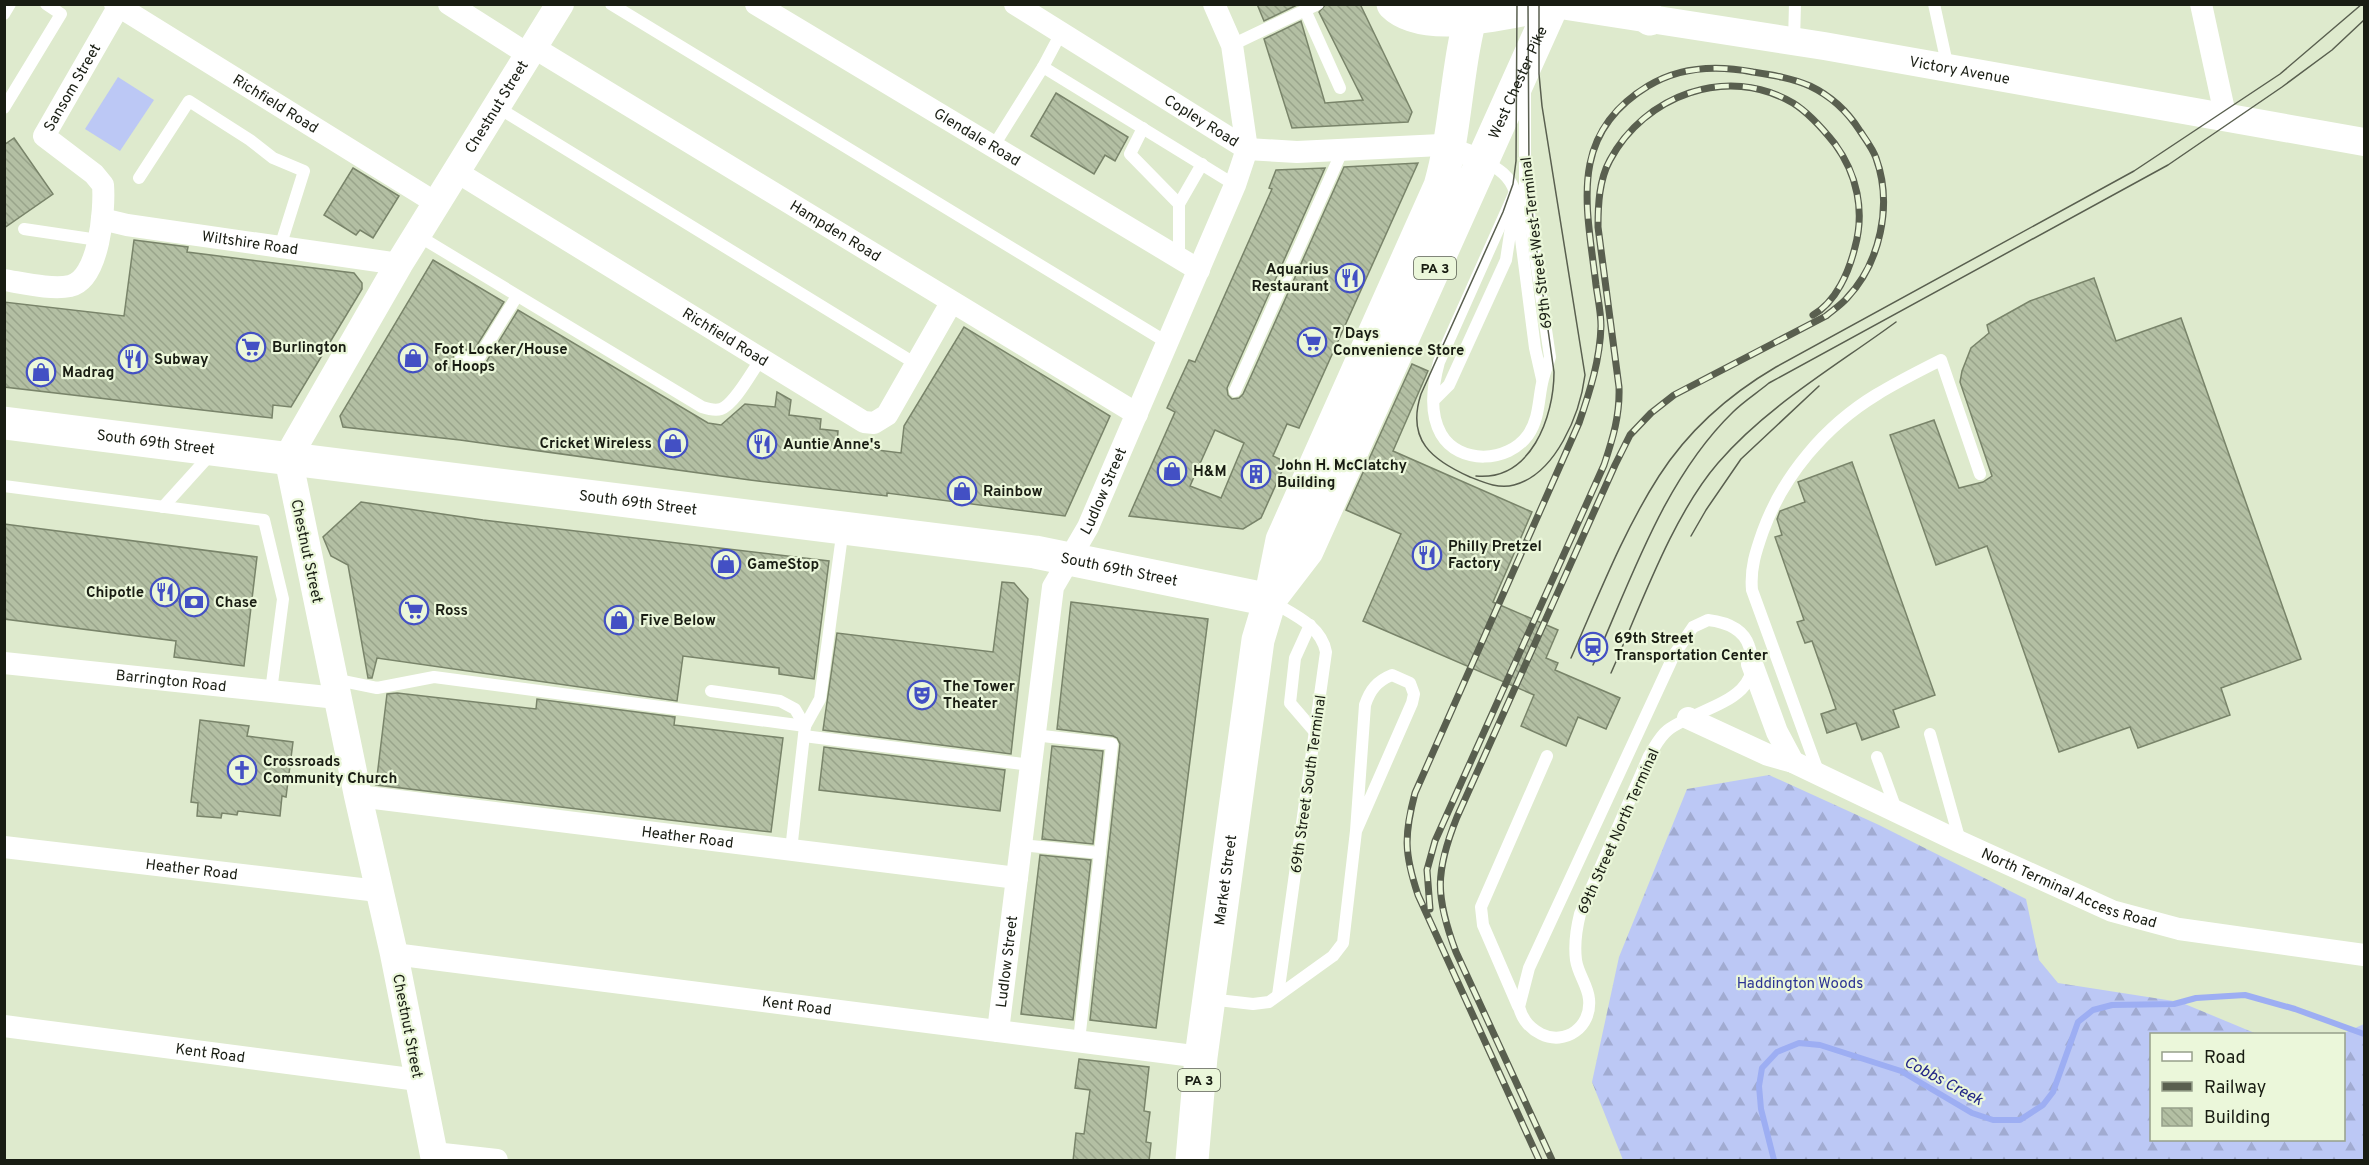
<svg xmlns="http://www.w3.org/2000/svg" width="2369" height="1165" viewBox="0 0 2369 1165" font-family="Overpass,sans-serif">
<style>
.forest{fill:url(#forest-firs)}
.pitch{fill:#bcc8f5}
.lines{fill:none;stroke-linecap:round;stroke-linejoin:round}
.stream{stroke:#9daef3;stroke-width:6}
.building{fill:url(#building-back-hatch);stroke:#79846a;stroke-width:1.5;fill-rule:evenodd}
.service{stroke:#fff;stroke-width:12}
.minor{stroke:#fff;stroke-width:22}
.tertiary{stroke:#fff;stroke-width:28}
.secondary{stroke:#fff;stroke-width:33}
.primary{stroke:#fff;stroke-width:33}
.tram{stroke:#595f4f;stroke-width:1.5}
.rail-casing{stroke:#595f4f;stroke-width:7}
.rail{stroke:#ebf7da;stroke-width:4.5;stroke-dasharray:14;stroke-linecap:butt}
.labels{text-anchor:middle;stroke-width:4.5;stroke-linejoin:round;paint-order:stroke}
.shield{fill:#ebf7da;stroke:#585e4f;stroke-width:1.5}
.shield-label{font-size:14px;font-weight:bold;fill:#191d13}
.street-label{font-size:15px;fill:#191d13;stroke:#ebf7da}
.poi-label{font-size:15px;font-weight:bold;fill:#191d13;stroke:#ebf7da;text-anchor:start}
.park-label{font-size:15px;fill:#2c3394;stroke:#ebf7da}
.water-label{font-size:16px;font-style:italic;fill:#232686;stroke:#ebf7da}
</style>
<defs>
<pattern id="forest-firs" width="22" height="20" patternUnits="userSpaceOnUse" patternTransform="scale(1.5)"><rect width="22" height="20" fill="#bcc8f5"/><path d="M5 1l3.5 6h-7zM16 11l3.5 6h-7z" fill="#a1abd1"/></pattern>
<pattern id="building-back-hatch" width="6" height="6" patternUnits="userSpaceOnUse" patternTransform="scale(1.5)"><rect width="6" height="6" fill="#b3bfa3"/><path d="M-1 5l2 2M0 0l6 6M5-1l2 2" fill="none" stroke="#99a48b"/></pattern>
</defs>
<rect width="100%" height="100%" fill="#deeacd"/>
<path class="forest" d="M 1769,775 L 1879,825 L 2026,899 L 2039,960 L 2058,983 L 2180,1002 L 2257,1034 L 2152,1034 L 2152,1140 L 2344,1140 L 2342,1034 L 2364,1024 L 2364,1160 L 1623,1160 L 1592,1082 L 1619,957 L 1687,789 Z"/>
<path class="pitch" d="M 118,77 L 154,100 L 120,151 L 85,129 Z"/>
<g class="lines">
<path class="stream" d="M 1774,1160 L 1761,1109 L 1759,1086 L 1762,1068 L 1777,1052 L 1799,1043 L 1820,1045 L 1901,1071 L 1972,1113 L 1993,1120 L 2020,1120 L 2043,1105 L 2053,1092 L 2078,1022 L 2093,1010 L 2112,1005 L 2174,1004 L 2196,998 L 2245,995 L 2295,1009 L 2364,1034"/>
</g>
<g class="building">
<path d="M 1257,4 L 1297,4 L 1297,5 L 1264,21 Z"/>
<path d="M 1326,4 L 1360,4 L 1412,112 L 1408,122 L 1292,128 L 1264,39 L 1301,21 L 1325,103 L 1363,100 L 1319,12 Z"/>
<path d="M 1056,93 L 1128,137 L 1115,161 L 1105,155 L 1094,174 L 1031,136 Z"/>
<path d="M 14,138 L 53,194 L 4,228 L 4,145 Z"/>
<path d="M 1418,163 L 1299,428 L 1287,424 L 1273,456 L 1286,462 L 1261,518 L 1243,529 L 1129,516 L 1175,412 L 1167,408 L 1189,360 L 1195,362 L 1272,189 L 1269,188 L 1276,170 L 1325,168 L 1227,388 L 1228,395 L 1232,399 L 1239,398 L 1243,394 L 1344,167 ZM 1215,430 L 1244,443 L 1221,498 L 1190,486 Z"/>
<path d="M 353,168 L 399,196 L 373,238 L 360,230 L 356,235 L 324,215 Z"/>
<path d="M 134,240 L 188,247 L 187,252 L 354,273 L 362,283 L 362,289 L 291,407 L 273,405 L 272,418 L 4,387 L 4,302 L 124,316 Z"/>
<path d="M 433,260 L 504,302 L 474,350 L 461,350 L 454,353 L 453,361 L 460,366 L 478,367 L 485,364 L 518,310 L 708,423 L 721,425 L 745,404 L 775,407 L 777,392 L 791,400 L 789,415 L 821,419 L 820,429 L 838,431 L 837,445 L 901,453 L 904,426 L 964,327 L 1110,416 L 1065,516 L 887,493 L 887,496 L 750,480 L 460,440 L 343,427 L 340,416 Z"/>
<path d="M 2094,278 L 2116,341 L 2181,318 L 2301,659 L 2221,688 L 2230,715 L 2138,748 L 2130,727 L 2059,752 L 1987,546 L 1936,565 L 1890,435 L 1934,420 L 1959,488 L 1983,482 L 1992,476 L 1960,382 L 1962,371 L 1971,348 L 1989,333 L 1987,325 L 2030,301 Z"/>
<path d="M 1412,364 L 1428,371 L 1393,451 L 1532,512 L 1493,602 L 1558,630 L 1546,658 L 1558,663 L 1555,670 L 1620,698 L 1606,729 L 1578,717 L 1566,746 L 1521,726 L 1534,695 L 1363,621 L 1401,534 L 1346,510 Z"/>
<path d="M 1852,462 L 1935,695 L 1893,710 L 1899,727 L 1862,740 L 1856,723 L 1827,733 L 1821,714 L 1836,709 L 1812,641 L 1805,643 L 1797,622 L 1804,620 L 1775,537 L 1782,535 L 1777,519 L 1780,511 L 1805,502 L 1798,482 Z"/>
<path d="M 361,502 L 483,520 L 829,561 L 814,679 L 779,674 L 779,668 L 683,656 L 677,701 L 377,658 L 372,678 L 368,678 L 348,565 L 331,556 L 323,537 Z"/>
<path d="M 4,524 L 257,557 L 244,666 L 174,657 L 176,641 L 4,619 Z"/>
<path d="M 1002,582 L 1014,583 L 1028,599 L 1011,754 L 823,730 L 837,633 L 993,652 Z"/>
<path d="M 1071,602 L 1208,619 L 1156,1028 L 1090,1020 L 1120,744 L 1117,738 L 1113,736 L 1057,729 Z"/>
<path d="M 397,693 L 536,709 L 537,699 L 675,717 L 674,725 L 783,738 L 771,832 L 376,785 L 387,694 Z"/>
<path d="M 200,720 L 249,726 L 247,736 L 293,742 L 286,797 L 282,796 L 280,816 L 238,811 L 237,815 L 222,813 L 221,818 L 197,816 L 198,803 L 191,802 Z"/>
<path d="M 1052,746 L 1103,751 L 1093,844 L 1042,839 Z"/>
<path d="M 824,747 L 1005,770 L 1000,811 L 819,790 Z"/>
<path d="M 1040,855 L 1091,860 L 1073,1020 L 1021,1014 Z"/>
<path d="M 1079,1059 L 1149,1067 L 1144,1111 L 1150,1112 L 1146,1142 L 1151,1143 L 1149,1161 L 1073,1161 L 1076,1133 L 1084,1134 L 1090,1090 L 1075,1088 Z"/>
</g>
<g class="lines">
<g class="service">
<path d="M 611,4 L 1168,343"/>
<path d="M 1934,4 L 1948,68"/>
<path d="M 1305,10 L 1340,88"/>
<path d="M 4,14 L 10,4"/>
<path d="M 1794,41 L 1795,4"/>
<path d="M 1232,45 L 1318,4"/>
<path d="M 1043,67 L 1235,185"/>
<path d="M 497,107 L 916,364"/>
<path d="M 4,108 L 61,14 L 46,4"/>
<path d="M 1143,128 L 1130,154 L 1179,204"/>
<path d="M 993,147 L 1043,67 L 1061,33"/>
<path d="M 1484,161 C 1499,169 1510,176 1515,192 L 1535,348 L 1542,379"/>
<path d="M 139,178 L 189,101 L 250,140 L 273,158 L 304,171 L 280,247"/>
<path d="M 1515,192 L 1439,362 C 1433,384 1429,413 1441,434 C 1459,465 1508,463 1528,435 C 1540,418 1538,398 1543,379 C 1545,371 1548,364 1550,357 L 1525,185 L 1525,92"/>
<path d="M 24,229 L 98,240"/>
<path d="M 417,235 L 702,407 C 708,409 715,411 721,409 C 735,404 752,371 761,359"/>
<path d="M 1179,258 L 1179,204 L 1202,164"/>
<path d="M 461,358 L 478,359 L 517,296"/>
<path d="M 1235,391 L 1343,149"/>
<path d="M 1434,400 L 1449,385 L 1506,260 L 1513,214"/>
<path d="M 4,486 L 264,520 L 283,599 L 271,691"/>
<path d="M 163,507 L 211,454"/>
<path d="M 1271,601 C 1292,614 1321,625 1326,652 L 1278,995"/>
<path d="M 1708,620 C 1725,622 1743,628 1749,646 C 1769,701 1697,707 1668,730 C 1659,737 1655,747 1649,756 L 1580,914 C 1576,930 1574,944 1576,960 C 1578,974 1588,986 1589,999 C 1592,1027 1565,1046 1541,1034 C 1529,1028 1522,1019 1519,1007 L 1529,968 L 1674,655 L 1693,627 Z"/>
<path d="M 1310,625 L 1295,658 L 1290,703 L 1315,732"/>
<path d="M 333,679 L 377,688 L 434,677 L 805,726 L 791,850"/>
<path d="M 711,691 L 780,701 L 795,709 L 805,726"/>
<path d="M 805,726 L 820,699 L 843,528"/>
<path d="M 1930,734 L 1960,841"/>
<path d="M 1034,735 L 1112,744 L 1079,1041"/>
<path d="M 804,736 L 1031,765"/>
<path d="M 1877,757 L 1897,812"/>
<path d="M 1819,774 L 1752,590 C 1750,568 1756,551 1763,531 C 1783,476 1825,426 1876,395 C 1897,382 1919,371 1941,360 L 1980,474"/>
<path d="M 1021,845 L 1100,853"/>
<path d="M 1209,999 L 1253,1004 L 1269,1002 L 1333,956 L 1343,943 L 1356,831 L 1365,705 C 1370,690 1377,681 1392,675 L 1410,683 L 1414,694 L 1412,703 L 1356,831"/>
<path d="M 1518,1006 L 1483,925 L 1481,907 L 1547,756"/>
</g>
<g class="minor">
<path id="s1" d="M 115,4 L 436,203"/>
<path d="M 449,4 L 529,55"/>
<path id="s2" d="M 756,4 L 1199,270"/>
<path id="s3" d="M 1015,4 L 1247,149 L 1297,152 L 1441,145 L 1484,161"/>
<path d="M 2201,4 L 2226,119"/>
<path id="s4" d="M 533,47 L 1137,414"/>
<path id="s5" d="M 457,172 L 864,422 L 874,423 L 887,415 L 951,303"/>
<path id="s6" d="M 102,219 L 127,225 L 399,264"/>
<path id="s7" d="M 4,280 C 23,283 52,290 70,286 C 99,280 105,210 103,185 L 94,174 L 44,136 L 120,4"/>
<path id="s8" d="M 4,663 L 337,698"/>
<path d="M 1752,664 L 1777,732 L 1793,762"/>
<path id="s9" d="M 1688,718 L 1768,755 L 1793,762 L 1960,842 L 2112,911 L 2179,929 L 2364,955"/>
<path id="s10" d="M 358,796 L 1017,878"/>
<path id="s11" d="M 4,847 L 378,891"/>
<path id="s12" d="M 394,954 L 1201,1057"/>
<path id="s13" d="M 4,1026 L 418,1080"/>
<path id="s14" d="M 998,1031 L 1053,587 L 1088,527 L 1235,185 L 1247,149 L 1232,45 L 1214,4"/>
<path d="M 434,1153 L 497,1160"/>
</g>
<g class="tertiary">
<path id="s15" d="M 1554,4 L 1824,46 L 2364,142"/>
<path id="s16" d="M 435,1160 L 394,954 L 358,796 L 288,457 L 399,264 L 560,4"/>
</g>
<g class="secondary">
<path d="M 1393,4 C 1425,36 1511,11 1553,4"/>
<path id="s17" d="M 4,423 L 1035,552 L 1270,600"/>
</g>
<g class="primary">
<path d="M 1630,4 L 1650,19"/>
<path id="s18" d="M 1274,594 L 1307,551 L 1553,4"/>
<path id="s19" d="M 1192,1160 L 1201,1057 L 1258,640 L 1270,600 L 1282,540 L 1440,186 C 1457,127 1456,64 1474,4"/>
</g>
<g class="tram">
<path d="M 1517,4 L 1516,161 L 1513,184 L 1503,212 L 1421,394 C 1406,440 1432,460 1470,477 C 1485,483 1499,489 1514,485 C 1556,474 1580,414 1585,375 L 1542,106 L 1539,74 L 1539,4"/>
<path d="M 1476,476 C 1531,481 1554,417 1554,372 L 1534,231 L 1529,173 L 1528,4"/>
<path d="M 1691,536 L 1706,510 L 1741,459 L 1819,386"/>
<path d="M 1571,658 C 1598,597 1623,532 1659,476 C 1688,431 1730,394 1776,367 L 2134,171 L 2280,74 L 2362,4"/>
<path d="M 1593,665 C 1631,580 1664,479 1733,412 C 1744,401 1757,393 1769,383 L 2168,165 L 2282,87 L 2332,50 L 2364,20"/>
<path d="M 1611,673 C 1640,608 1672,516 1718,463 C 1767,406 1836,366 1896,322"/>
</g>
<g class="rail-casing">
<g id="rail">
<path d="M 1430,909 L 1427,870 L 1435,841 L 1604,465 C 1613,438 1620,415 1619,387 L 1598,227 C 1598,205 1599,180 1610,160 C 1644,96 1727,64 1793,103 C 1809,113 1823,129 1835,144 C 1857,174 1865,211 1855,247 C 1849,272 1836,302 1813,315"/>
<path d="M 1539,1160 L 1418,895 C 1404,853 1404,835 1415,793 L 1579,423 C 1590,391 1600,360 1601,326 C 1601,313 1598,299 1596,285 C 1587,207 1567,135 1648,86 C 1679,67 1717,65 1753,72 C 1772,75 1792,78 1810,86 C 1831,96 1848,112 1860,131 C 1866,140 1873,149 1876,158 C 1893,205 1880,263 1847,298 C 1841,305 1833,310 1826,316 L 1674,395 L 1651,413 L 1630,435 L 1615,465 L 1457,817 C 1435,872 1435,896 1456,952 L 1552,1160"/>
</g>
</g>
<use href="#rail" class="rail"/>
</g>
<defs>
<g id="restaurant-ring" transform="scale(1.5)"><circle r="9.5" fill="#ebf7da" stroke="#4350c4" stroke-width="1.5"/><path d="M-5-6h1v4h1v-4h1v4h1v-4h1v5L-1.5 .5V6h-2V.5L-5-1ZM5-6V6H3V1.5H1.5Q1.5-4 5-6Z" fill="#4350c4"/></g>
<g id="supermarket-ring" transform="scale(1.5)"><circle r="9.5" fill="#ebf7da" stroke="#4350c4" stroke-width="1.5"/><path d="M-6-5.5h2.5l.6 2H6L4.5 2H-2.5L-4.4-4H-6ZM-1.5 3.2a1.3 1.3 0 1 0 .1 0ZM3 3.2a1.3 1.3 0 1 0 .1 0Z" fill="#4350c4"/></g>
<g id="shop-ring" transform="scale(1.5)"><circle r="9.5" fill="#ebf7da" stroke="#4350c4" stroke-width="1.5"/><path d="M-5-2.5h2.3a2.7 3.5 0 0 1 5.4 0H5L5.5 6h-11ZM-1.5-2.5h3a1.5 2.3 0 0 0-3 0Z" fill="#4350c4"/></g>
<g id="building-ring" transform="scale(1.5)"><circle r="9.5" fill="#ebf7da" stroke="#4350c4" stroke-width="1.5"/><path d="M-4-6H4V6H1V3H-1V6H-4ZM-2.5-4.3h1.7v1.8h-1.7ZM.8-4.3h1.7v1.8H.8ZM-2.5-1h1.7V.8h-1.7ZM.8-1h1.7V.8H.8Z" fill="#4350c4"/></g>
<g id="bank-ring" transform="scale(1.5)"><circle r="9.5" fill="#ebf7da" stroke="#4350c4" stroke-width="1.5"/><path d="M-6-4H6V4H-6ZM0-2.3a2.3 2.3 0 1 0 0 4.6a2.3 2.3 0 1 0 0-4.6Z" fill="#4350c4"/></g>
<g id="station-ring" transform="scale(1.5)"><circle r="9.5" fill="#ebf7da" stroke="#4350c4" stroke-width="1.5"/><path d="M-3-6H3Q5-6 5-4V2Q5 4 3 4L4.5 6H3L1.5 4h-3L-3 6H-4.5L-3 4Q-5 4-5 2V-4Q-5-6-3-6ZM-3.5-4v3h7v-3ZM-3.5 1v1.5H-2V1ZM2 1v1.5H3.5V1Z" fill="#4350c4"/></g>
<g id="theatre-ring" transform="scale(1.5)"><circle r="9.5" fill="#ebf7da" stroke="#4350c4" stroke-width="1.5"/><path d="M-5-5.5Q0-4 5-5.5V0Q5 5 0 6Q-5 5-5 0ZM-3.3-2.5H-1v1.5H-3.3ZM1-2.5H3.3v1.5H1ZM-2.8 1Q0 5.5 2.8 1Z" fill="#4350c4"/></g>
<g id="church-ring" transform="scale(1.5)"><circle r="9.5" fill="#ebf7da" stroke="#4350c4" stroke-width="1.5"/><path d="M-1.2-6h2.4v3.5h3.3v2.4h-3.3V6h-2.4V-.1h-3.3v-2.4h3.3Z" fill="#4350c4"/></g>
</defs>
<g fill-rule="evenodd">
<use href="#restaurant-ring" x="1350" y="278"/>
<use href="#supermarket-ring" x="1312" y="342"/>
<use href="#supermarket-ring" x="251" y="347"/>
<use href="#shop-ring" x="413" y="358"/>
<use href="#restaurant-ring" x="133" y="359"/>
<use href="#shop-ring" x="41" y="372"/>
<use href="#shop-ring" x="673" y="443"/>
<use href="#restaurant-ring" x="762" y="444"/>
<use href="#shop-ring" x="1172" y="471"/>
<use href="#building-ring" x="1256" y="474"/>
<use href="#shop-ring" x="962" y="491"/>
<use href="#restaurant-ring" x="1427" y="555"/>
<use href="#shop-ring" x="726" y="564"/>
<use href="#restaurant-ring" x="165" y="592"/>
<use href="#bank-ring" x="194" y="602"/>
<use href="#supermarket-ring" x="414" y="610"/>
<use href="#shop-ring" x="619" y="620"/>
<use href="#station-ring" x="1593" y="647"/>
<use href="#theatre-ring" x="922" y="695"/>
<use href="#church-ring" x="242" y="770"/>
</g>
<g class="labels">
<g class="shield">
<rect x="1414" y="257" width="42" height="22" rx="4.5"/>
<rect x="1178" y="1069" width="42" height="22" rx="4.5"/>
</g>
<g class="shield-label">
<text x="1435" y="273">PA 3</text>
<text x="1199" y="1085">PA 3</text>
</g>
<g class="street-label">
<text dy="5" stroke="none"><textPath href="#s15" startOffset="411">Victory Avenue</textPath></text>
<text dy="5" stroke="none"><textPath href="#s18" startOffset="568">West Chester Pike</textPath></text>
<text dy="5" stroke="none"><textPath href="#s7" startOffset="312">Sansom Street</textPath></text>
<text dy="5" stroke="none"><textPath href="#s1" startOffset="189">Richfield Road</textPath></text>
<text dy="5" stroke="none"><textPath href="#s16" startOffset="1126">Chestnut Street</textPath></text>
<text dy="5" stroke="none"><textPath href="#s3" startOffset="220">Copley Road</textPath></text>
<text dy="5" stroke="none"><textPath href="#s2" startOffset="258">Glendale Road</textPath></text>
<text dy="5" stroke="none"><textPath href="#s4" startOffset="354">Hampden Road</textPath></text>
<text dy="5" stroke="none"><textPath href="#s6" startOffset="150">Wiltshire Road</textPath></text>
<text transform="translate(1536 243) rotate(-97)" y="5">69th Street West Terminal</text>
<text dy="5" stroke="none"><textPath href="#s5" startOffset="315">Richfield Road</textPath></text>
<text dy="5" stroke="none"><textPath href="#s17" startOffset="153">South 69th Street</textPath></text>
<text dy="5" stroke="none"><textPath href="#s14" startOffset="556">Ludlow Street</textPath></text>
<text dy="5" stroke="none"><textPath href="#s17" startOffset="639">South 69th Street</textPath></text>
<text transform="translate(307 551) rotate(78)" y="5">Chestnut Street</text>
<text dy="5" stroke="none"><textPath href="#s17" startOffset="1125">South 69th Street</textPath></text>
<text dy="5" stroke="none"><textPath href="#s8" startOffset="168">Barrington Road</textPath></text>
<text transform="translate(1308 784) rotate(-82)" y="5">69th Street South Terminal</text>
<text transform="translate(1618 831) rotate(-66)" y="5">69th Street North Terminal</text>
<text dy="5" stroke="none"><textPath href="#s10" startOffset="332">Heather Road</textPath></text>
<text dy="5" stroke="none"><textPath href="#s11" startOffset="189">Heather Road</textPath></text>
<text dy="5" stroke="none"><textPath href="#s19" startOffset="282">Market Street</textPath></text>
<text dy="5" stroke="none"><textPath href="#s9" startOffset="418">North Terminal Access Road</textPath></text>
<text dy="5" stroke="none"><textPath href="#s14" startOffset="70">Ludlow Street</textPath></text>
<text dy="5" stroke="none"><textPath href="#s12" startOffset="406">Kent Road</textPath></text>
<text transform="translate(408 1026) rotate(79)" y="5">Chestnut Street</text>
<text dy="5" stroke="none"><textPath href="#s13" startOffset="208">Kent Road</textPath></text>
</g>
<g class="poi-label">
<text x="1329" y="274" text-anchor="end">Aquarius<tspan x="1329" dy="17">Restaurant</tspan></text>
<text x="1333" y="338">7 Days<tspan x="1333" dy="17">Convenience Store</tspan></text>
<text x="272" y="352">Burlington</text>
<text x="434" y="354">Foot Locker/House<tspan x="434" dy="17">of Hoops</tspan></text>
<text x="154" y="364">Subway</text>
<text x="62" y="377">Madrag</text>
<text x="652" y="448" text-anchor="end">Cricket Wireless</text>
<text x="783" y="449">Auntie Anne's</text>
<text x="1277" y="470">John H. McClatchy<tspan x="1277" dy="17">Building</tspan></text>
<text x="1193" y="476">H&amp;M</text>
<text x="983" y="496">Rainbow</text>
<text x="1448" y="551">Philly Pretzel<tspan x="1448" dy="17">Factory</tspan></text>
<text x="747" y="569">GameStop</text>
<text x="144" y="597" text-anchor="end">Chipotle</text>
<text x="215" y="607">Chase</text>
<text x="435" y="615">Ross</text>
<text x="640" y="625">Five Below</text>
<text x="1614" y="643">69th Street<tspan x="1614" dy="17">Transportation Center</tspan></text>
<text x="943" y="691">The Tower<tspan x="943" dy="17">Theater</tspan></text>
<text x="263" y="766">Crossroads<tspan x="263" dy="17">Community Church</tspan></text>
</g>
<g class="park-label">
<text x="1800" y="988">Haddington Woods</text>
</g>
<g class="water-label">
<text transform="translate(1944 1080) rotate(28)" y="6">Cobbs Creek</text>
</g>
</g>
<rect width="2369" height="1165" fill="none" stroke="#191d13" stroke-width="12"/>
<rect x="2150" y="1033" width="195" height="108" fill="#ebf7da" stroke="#97a08a" stroke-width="1.5"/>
<rect x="2162" y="1052" width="30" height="9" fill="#ffffff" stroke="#97a08a" stroke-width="1.5"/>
<text x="2204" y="1063" font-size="18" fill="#191d13">Road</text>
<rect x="2162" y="1082" width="30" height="9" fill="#595f4f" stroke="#97a08a" stroke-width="1.5"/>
<text x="2204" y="1093" font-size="18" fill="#191d13">Railway</text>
<rect x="2162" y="1108" width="30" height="18" fill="url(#building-back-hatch)" stroke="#97a08a" stroke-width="1.5"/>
<text x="2204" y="1123" font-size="18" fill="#191d13">Building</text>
</svg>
